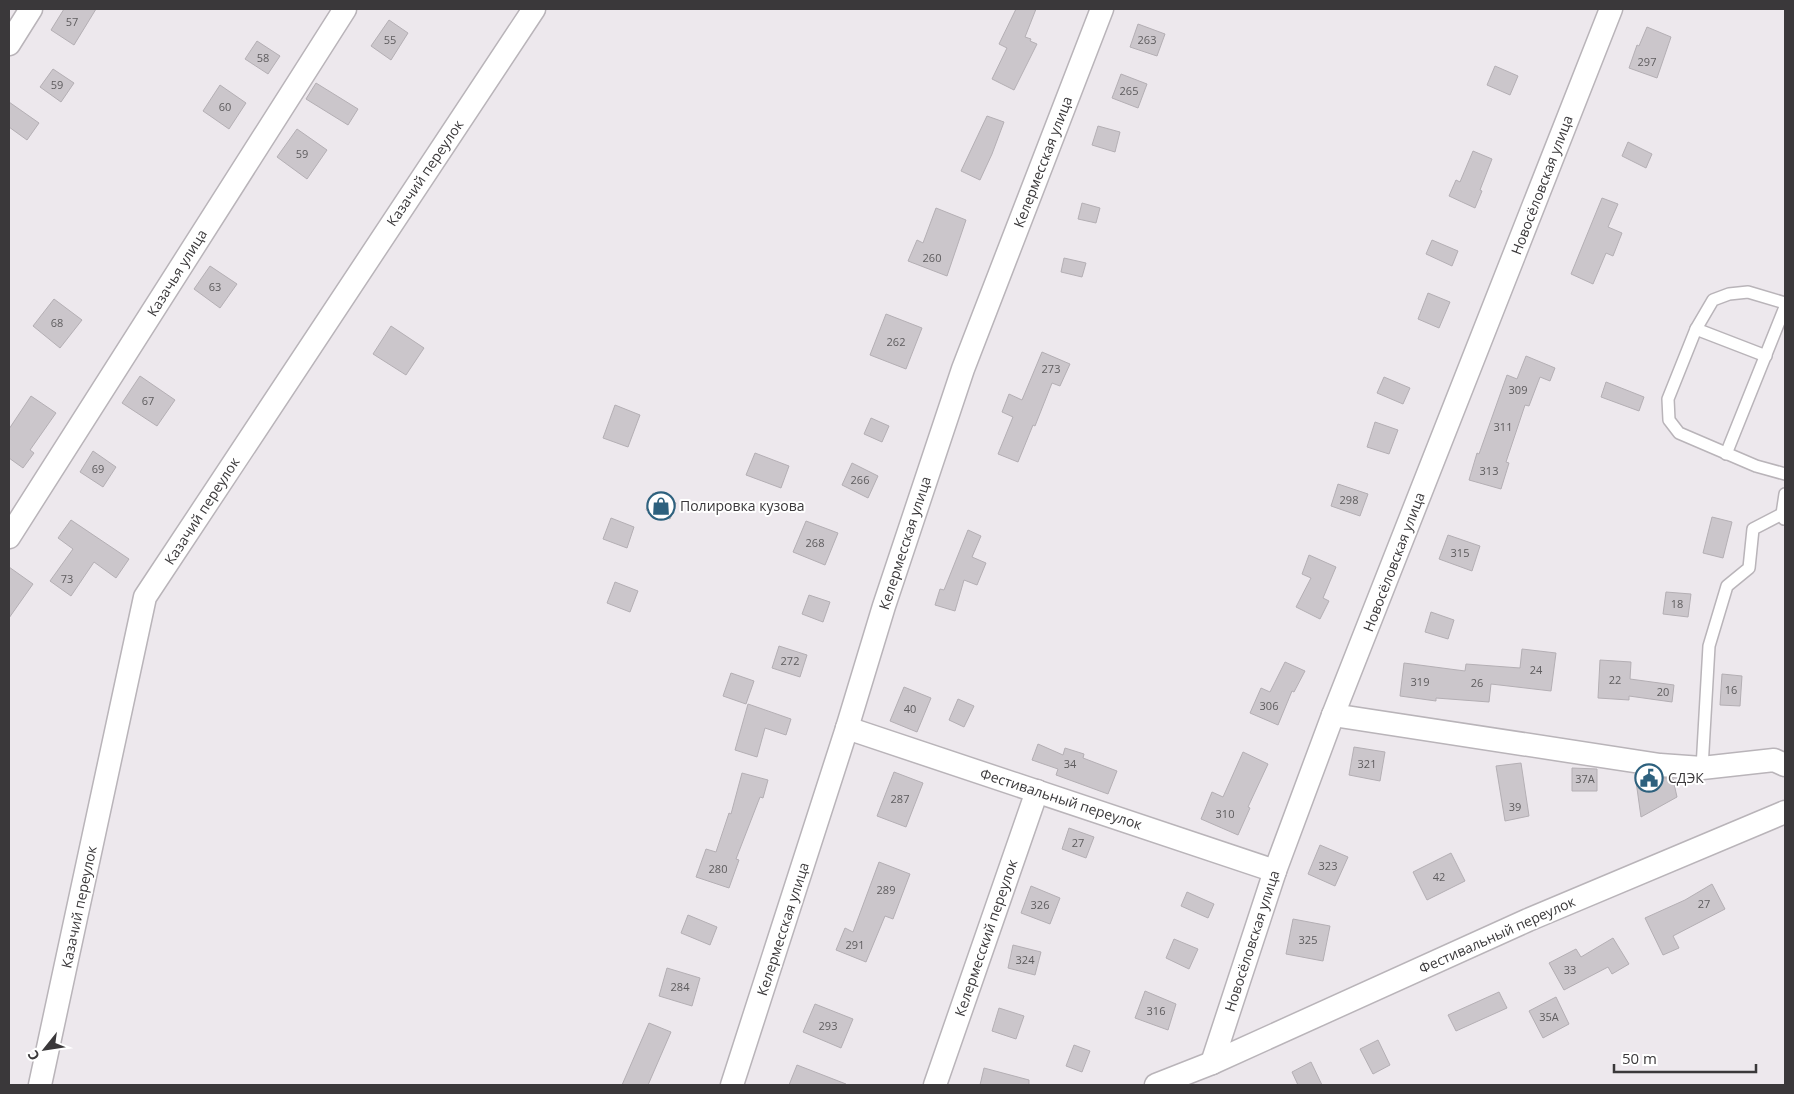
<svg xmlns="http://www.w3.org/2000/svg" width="1794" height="1094" viewBox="0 0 1794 1094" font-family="'Open Sans',sans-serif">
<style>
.building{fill:#cbc6cb;stroke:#b4afb4}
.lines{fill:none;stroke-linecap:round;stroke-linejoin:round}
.lane-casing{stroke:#b9b4b9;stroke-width:14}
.street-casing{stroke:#b9b4b9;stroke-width:25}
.lane{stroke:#fff;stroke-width:11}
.street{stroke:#fff;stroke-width:22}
.labels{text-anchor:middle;stroke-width:4;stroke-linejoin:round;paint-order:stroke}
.number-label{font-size:11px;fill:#5e5c5e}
.street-label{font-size:14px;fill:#3a383a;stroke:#fff}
.poi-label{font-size:14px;fill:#3a383a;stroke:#fff;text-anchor:start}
</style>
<rect width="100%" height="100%" fill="#ede8ed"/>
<g class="building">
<path d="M 64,9 L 96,9 L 74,45 L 51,30 Z"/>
<path d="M 1016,9 L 1036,9 L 1025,37 L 1031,39 L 1030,41 L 1037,44 L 1014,90 L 992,79 L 1007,48 L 999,44 Z"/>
<path d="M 389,20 L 408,33 L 391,60 L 371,46 Z"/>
<path d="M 1138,24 L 1165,34 L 1157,56 L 1130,47 Z"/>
<path d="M 1647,27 L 1671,37 L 1657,78 L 1629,68 L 1637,45 L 1639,46 Z"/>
<path d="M 257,41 L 280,56 L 268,74 L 245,59 Z"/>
<path d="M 1495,66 L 1518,76 L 1510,95 L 1487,85 Z"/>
<path d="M 53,69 L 74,83 L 61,102 L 40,87 Z"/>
<path d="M 1121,74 L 1147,84 L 1138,108 L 1112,98 Z"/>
<path d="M 316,83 L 358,109 L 348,125 L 306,99 Z"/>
<path d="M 220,85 L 246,103 L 229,129 L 203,111 Z"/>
<path d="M 9,102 L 39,123 L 27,140 L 9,127 Z"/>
<path d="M 987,116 L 1004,122 L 992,154 L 980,180 L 961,171 Z"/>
<path d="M 1098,126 L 1120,132 L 1115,152 L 1092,145 Z"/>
<path d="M 297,129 L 327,150 L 307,179 L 277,157 Z"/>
<path d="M 1628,142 L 1652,154 L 1646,168 L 1622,156 Z"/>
<path d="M 1473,151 L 1492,159 L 1480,190 L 1482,191 L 1475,208 L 1449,196 L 1456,180 L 1460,182 Z"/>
<path d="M 1602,198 L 1618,204 L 1608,227 L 1622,233 L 1613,256 L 1606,253 L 1593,284 L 1571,274 Z"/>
<path d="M 1082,203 L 1100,208 L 1096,223 L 1078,219 Z"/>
<path d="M 936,208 L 966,220 L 947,276 L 908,261 L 917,240 L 923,243 Z"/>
<path d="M 1432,240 L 1458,251 L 1452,266 L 1426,254 Z"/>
<path d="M 1064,258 L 1086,263 L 1082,277 L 1061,272 Z"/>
<path d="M 210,266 L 237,284 L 220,308 L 194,289 Z"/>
<path d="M 1428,293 L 1450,302 L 1439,328 L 1418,319 Z"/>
<path d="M 54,299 L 82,320 L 60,348 L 33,326 Z"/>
<path d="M 886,314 L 922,328 L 906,369 L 870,355 Z"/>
<path d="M 391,326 L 424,348 L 406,375 L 373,354 Z"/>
<path d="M 1042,352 L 1070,364 L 1060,386 L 1052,383 L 1035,426 L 1033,425 L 1018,462 L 998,454 L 1013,417 L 1002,412 L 1009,394 L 1022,400 Z"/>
<path d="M 1526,356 L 1555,368 L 1550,381 L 1540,377 L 1529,406 L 1525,405 L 1506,462 L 1509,463 L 1501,489 L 1469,480 L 1477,453 L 1479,454 L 1507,375 L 1517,379 Z"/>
<path d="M 140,376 L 175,400 L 157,426 L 122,403 Z"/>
<path d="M 1384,377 L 1410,388 L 1403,404 L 1377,393 Z"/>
<path d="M 1606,382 L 1644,397 L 1639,411 L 1601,397 Z"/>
<path d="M 31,396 L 56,413 L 30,450 L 34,453 L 23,468 L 9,458 L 9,429 Z"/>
<path d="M 615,405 L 640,415 L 628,447 L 603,438 Z"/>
<path d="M 871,418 L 889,426 L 882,442 L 864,434 Z"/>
<path d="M 1375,422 L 1398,430 L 1389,454 L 1367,447 Z"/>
<path d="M 93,451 L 116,467 L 103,487 L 80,472 Z"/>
<path d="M 755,453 L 789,466 L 781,488 L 746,475 Z"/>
<path d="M 852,463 L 878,476 L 868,498 L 842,485 Z"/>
<path d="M 1338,484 L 1368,494 L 1360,516 L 1331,506 Z"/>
<path d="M 653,493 L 676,503 L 670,519 L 646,510 Z"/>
<path d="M 1712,517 L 1732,522 L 1723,558 L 1703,553 Z"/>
<path d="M 611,518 L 634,527 L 627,548 L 603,539 Z"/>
<path d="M 71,520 L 129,559 L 116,578 L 94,562 L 71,596 L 50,581 L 73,549 L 58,538 Z"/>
<path d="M 806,521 L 838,533 L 825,565 L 793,552 Z"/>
<path d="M 968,530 L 981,536 L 972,557 L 986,563 L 977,585 L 964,580 L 955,611 L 935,605 L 940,589 L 944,590 Z"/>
<path d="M 1448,535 L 1480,546 L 1472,571 L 1439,559 Z"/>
<path d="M 1309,555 L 1336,567 L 1323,598 L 1329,601 L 1320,619 L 1296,607 L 1311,578 L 1302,574 Z"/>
<path d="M 9,567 L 33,584 L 9,618 Z"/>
<path d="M 615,582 L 638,591 L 630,612 L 607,603 Z"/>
<path d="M 1666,592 L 1691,594 L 1688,617 L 1663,614 Z"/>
<path d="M 809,595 L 830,602 L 823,622 L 802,614 Z"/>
<path d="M 1431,612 L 1454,620 L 1448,639 L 1425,632 Z"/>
<path d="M 779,646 L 807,655 L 800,677 L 772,668 Z"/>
<path d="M 1522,649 L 1556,653 L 1551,691 L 1491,684 L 1489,702 L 1436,698 L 1436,701 L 1400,696 L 1404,663 L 1465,671 L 1466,664 L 1520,668 Z"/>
<path d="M 1600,660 L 1631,662 L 1630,679 L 1674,685 L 1672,702 L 1629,696 L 1629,700 L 1598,698 Z"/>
<path d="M 1285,662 L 1305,671 L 1294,692 L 1292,691 L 1278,725 L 1250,713 L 1261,688 L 1270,692 Z"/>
<path d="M 731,673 L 754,681 L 746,704 L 723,696 Z"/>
<path d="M 1722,674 L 1742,676 L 1740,706 L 1720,705 Z"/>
<path d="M 904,687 L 931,698 L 917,732 L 890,721 Z"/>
<path d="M 958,699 L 974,706 L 964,727 L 949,720 Z"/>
<path d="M 748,704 L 791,719 L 786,735 L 765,728 L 757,757 L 735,750 Z"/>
<path d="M 1038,744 L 1063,755 L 1065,748 L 1084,754 L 1083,758 L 1117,771 L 1108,794 L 1056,775 L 1058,769 L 1032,760 Z"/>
<path d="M 1354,747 L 1385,752 L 1380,781 L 1349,775 Z"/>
<path d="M 1243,752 L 1268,764 L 1248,807 L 1250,808 L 1238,835 L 1201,819 L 1212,792 L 1223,797 Z"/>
<path d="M 1521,763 L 1529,816 L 1505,821 L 1496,766 Z"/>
<path d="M 1572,768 L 1597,769 L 1597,791 L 1572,791 Z"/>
<path d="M 894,772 L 923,783 L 906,827 L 877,816 Z"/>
<path d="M 742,773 L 768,780 L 763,798 L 760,797 L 736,859 L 739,860 L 729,888 L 696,877 L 706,849 L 716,852 L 729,813 L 731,814 Z"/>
<path d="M 1635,774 L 1673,779 L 1677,797 L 1641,817 Z"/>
<path d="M 1069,828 L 1094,837 L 1086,858 L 1062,849 Z"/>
<path d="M 1320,845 L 1348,857 L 1335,886 L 1308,874 Z"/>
<path d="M 1451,853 L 1465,881 L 1427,900 L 1413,872 Z"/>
<path d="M 879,862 L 910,874 L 893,919 L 885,916 L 866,962 L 836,950 L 845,928 L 853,932 Z"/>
<path d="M 1712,884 L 1725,909 L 1673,936 L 1679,948 L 1663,955 L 1645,918 L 1685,900 Z"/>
<path d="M 1031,886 L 1060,898 L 1050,924 L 1021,913 Z"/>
<path d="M 1187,892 L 1214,904 L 1208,918 L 1181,906 Z"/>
<path d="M 688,915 L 717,927 L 710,945 L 681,933 Z"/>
<path d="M 1293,919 L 1330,926 L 1323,961 L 1286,954 Z"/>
<path d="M 1613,938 L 1629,964 L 1612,974 L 1608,967 L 1564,990 L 1549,963 L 1576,949 L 1581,957 Z"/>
<path d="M 1174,939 L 1198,949 L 1189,969 L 1166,958 Z"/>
<path d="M 1013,945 L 1041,952 L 1035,975 L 1008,968 Z"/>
<path d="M 667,968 L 700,978 L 692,1006 L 659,996 Z"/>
<path d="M 1145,991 L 1176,1004 L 1168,1030 L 1135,1018 Z"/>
<path d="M 1499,992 L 1507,1008 L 1456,1031 L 1448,1015 Z"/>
<path d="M 1556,997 L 1569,1024 L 1543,1038 L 1529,1011 Z"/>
<path d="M 815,1004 L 853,1019 L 841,1048 L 803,1032 Z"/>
<path d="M 999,1008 L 1024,1016 L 1016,1039 L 992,1031 Z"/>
<path d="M 649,1023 L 671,1032 L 648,1085 L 622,1085 Z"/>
<path d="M 1378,1040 L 1390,1065 L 1373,1074 L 1360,1049 Z"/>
<path d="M 1074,1045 L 1090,1051 L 1082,1072 L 1066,1066 Z"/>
<path d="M 1311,1062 L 1322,1085 L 1298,1085 L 1292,1072 Z"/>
<path d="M 797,1065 L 846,1084 L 846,1085 L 789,1085 Z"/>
<path d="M 984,1068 L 1029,1080 L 1029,1085 L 980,1085 Z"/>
</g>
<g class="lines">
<g class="lane-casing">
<g id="lane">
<path d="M 1785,303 L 1748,292 L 1729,294 L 1713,300 L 1696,329 L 1668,399 L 1669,420 L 1679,433 L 1756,466 L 1785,474"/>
<path d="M 1696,329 L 1766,356"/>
<path d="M 1726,454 L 1785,307"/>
<path d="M 1784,519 L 1782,514 L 1785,494"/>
<path d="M 1702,768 L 1709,646 L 1727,586 L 1749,568 L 1753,529 L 1782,514"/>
</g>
</g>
<g class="street-casing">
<g id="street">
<path d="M 9,44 L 31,9"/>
<path d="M 9,537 L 345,9"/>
<path d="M 1333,715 L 1660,765 L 1702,768 L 1774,760 L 1785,765"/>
<path d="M 847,728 L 1275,871"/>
<path d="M 1212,1063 L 1275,871 L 1333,715 L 1611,9"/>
<path d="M 40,1085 L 145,597 L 534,9"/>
<path d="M 732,1085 L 847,728 L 884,606 L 963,369 L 1102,9"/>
<path d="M 935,1085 L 1037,791"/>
<path d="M 1156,1085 L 1212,1063 L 1528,920 L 1785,812"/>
</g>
</g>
<use href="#lane" class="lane"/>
<use href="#street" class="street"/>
</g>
<defs>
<g id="shop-ring" transform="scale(1.4375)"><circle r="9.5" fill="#fff" stroke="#2e617e" stroke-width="1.5"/><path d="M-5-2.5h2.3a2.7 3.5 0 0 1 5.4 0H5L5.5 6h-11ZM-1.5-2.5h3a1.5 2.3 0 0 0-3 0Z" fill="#2e617e"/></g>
<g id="civic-ring" transform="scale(1.4375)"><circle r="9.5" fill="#fff" stroke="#2e617e" stroke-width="1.5"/><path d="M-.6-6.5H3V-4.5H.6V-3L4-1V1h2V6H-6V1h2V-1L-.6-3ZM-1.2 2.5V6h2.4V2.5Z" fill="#2e617e"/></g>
</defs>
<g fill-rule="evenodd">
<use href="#shop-ring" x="661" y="506"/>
<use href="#civic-ring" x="1649" y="778"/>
</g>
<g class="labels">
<g class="number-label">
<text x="72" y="26">57</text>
<text x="390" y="44">55</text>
<text x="1147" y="44">263</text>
<text x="263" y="62">58</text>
<text x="1647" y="66">297</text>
<text x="57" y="89">59</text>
<text x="1129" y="95">265</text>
<text x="225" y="111">60</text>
<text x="302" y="158">59</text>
<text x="932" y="262">260</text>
<text x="215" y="291">63</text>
<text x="57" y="327">68</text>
<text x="896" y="346">262</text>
<text x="1051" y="373">273</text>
<text x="1518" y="394">309</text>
<text x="148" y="405">67</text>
<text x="1503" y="431">311</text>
<text x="98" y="473">69</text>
<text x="1489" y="475">313</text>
<text x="860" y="484">266</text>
<text x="1349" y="504">298</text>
<text x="815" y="547">268</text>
<text x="1460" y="557">315</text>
<text x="67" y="583">73</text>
<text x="1677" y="608">18</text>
<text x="790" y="665">272</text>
<text x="1536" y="674">24</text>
<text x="1615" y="684">22</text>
<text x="1420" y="686">319</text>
<text x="1477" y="687">26</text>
<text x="1731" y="694">16</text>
<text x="1663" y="696">20</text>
<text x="1269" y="710">306</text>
<text x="910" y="713">40</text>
<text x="1070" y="768">34</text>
<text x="1367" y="768">321</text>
<text x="1585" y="783">37А</text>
<text x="900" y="803">287</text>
<text x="1515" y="811">39</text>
<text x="1225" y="818">310</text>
<text x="1078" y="847">27</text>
<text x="1328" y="870">323</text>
<text x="718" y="873">280</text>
<text x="1439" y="881">42</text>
<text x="886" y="894">289</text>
<text x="1704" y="908">27</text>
<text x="1040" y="909">326</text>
<text x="1308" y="944">325</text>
<text x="855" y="949">291</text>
<text x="1025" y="964">324</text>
<text x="1570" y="974">33</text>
<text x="680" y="991">284</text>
<text x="1156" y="1015">316</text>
<text x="1549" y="1021">35А</text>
<text x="828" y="1030">293</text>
</g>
<g class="street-label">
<text transform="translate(1043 162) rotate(-69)" y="5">Келермесская улица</text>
<text transform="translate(425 173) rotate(-56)" y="5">Казачий переулок</text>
<text transform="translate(1542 185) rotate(-69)" y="5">Новосёловская улица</text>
<text transform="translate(177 273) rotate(-58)" y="5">Казачья улица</text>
<text transform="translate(202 511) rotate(-57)" y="5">Казачий переулок</text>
<text transform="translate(905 543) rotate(-72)" y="5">Келермесская улица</text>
<text transform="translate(1394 562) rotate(-69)" y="5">Новосёловская улица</text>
<text transform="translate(1061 799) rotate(18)" y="5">Фестивальный переулок</text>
<text transform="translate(79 907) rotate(-78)" y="5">Казачий переулок</text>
<text transform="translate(783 929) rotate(-72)" y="5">Келермесская улица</text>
<text transform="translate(1497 935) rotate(-24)" y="5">Фестивальный переулок</text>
<text transform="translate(986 938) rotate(-71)" y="5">Келермесский переулок</text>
<text transform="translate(1252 941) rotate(-72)" y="5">Новосёловская улица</text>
</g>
<g class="poi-label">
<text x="680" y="511">Полировка кузова</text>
<text x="1668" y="783">СДЭК</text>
</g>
</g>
<rect width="1794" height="1094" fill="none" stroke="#3a383a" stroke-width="20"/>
<g transform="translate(45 1049) rotate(240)" stroke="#ffffff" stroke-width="4" paint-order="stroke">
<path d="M0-4L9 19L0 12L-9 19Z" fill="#3a383a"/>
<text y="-8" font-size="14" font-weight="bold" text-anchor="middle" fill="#3a383a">С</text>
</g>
<path d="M1614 1064v8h142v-8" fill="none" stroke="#3a383a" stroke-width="2.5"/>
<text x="1622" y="1064" font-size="15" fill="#3a383a" stroke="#ffffff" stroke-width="4" paint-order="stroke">50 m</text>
</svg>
